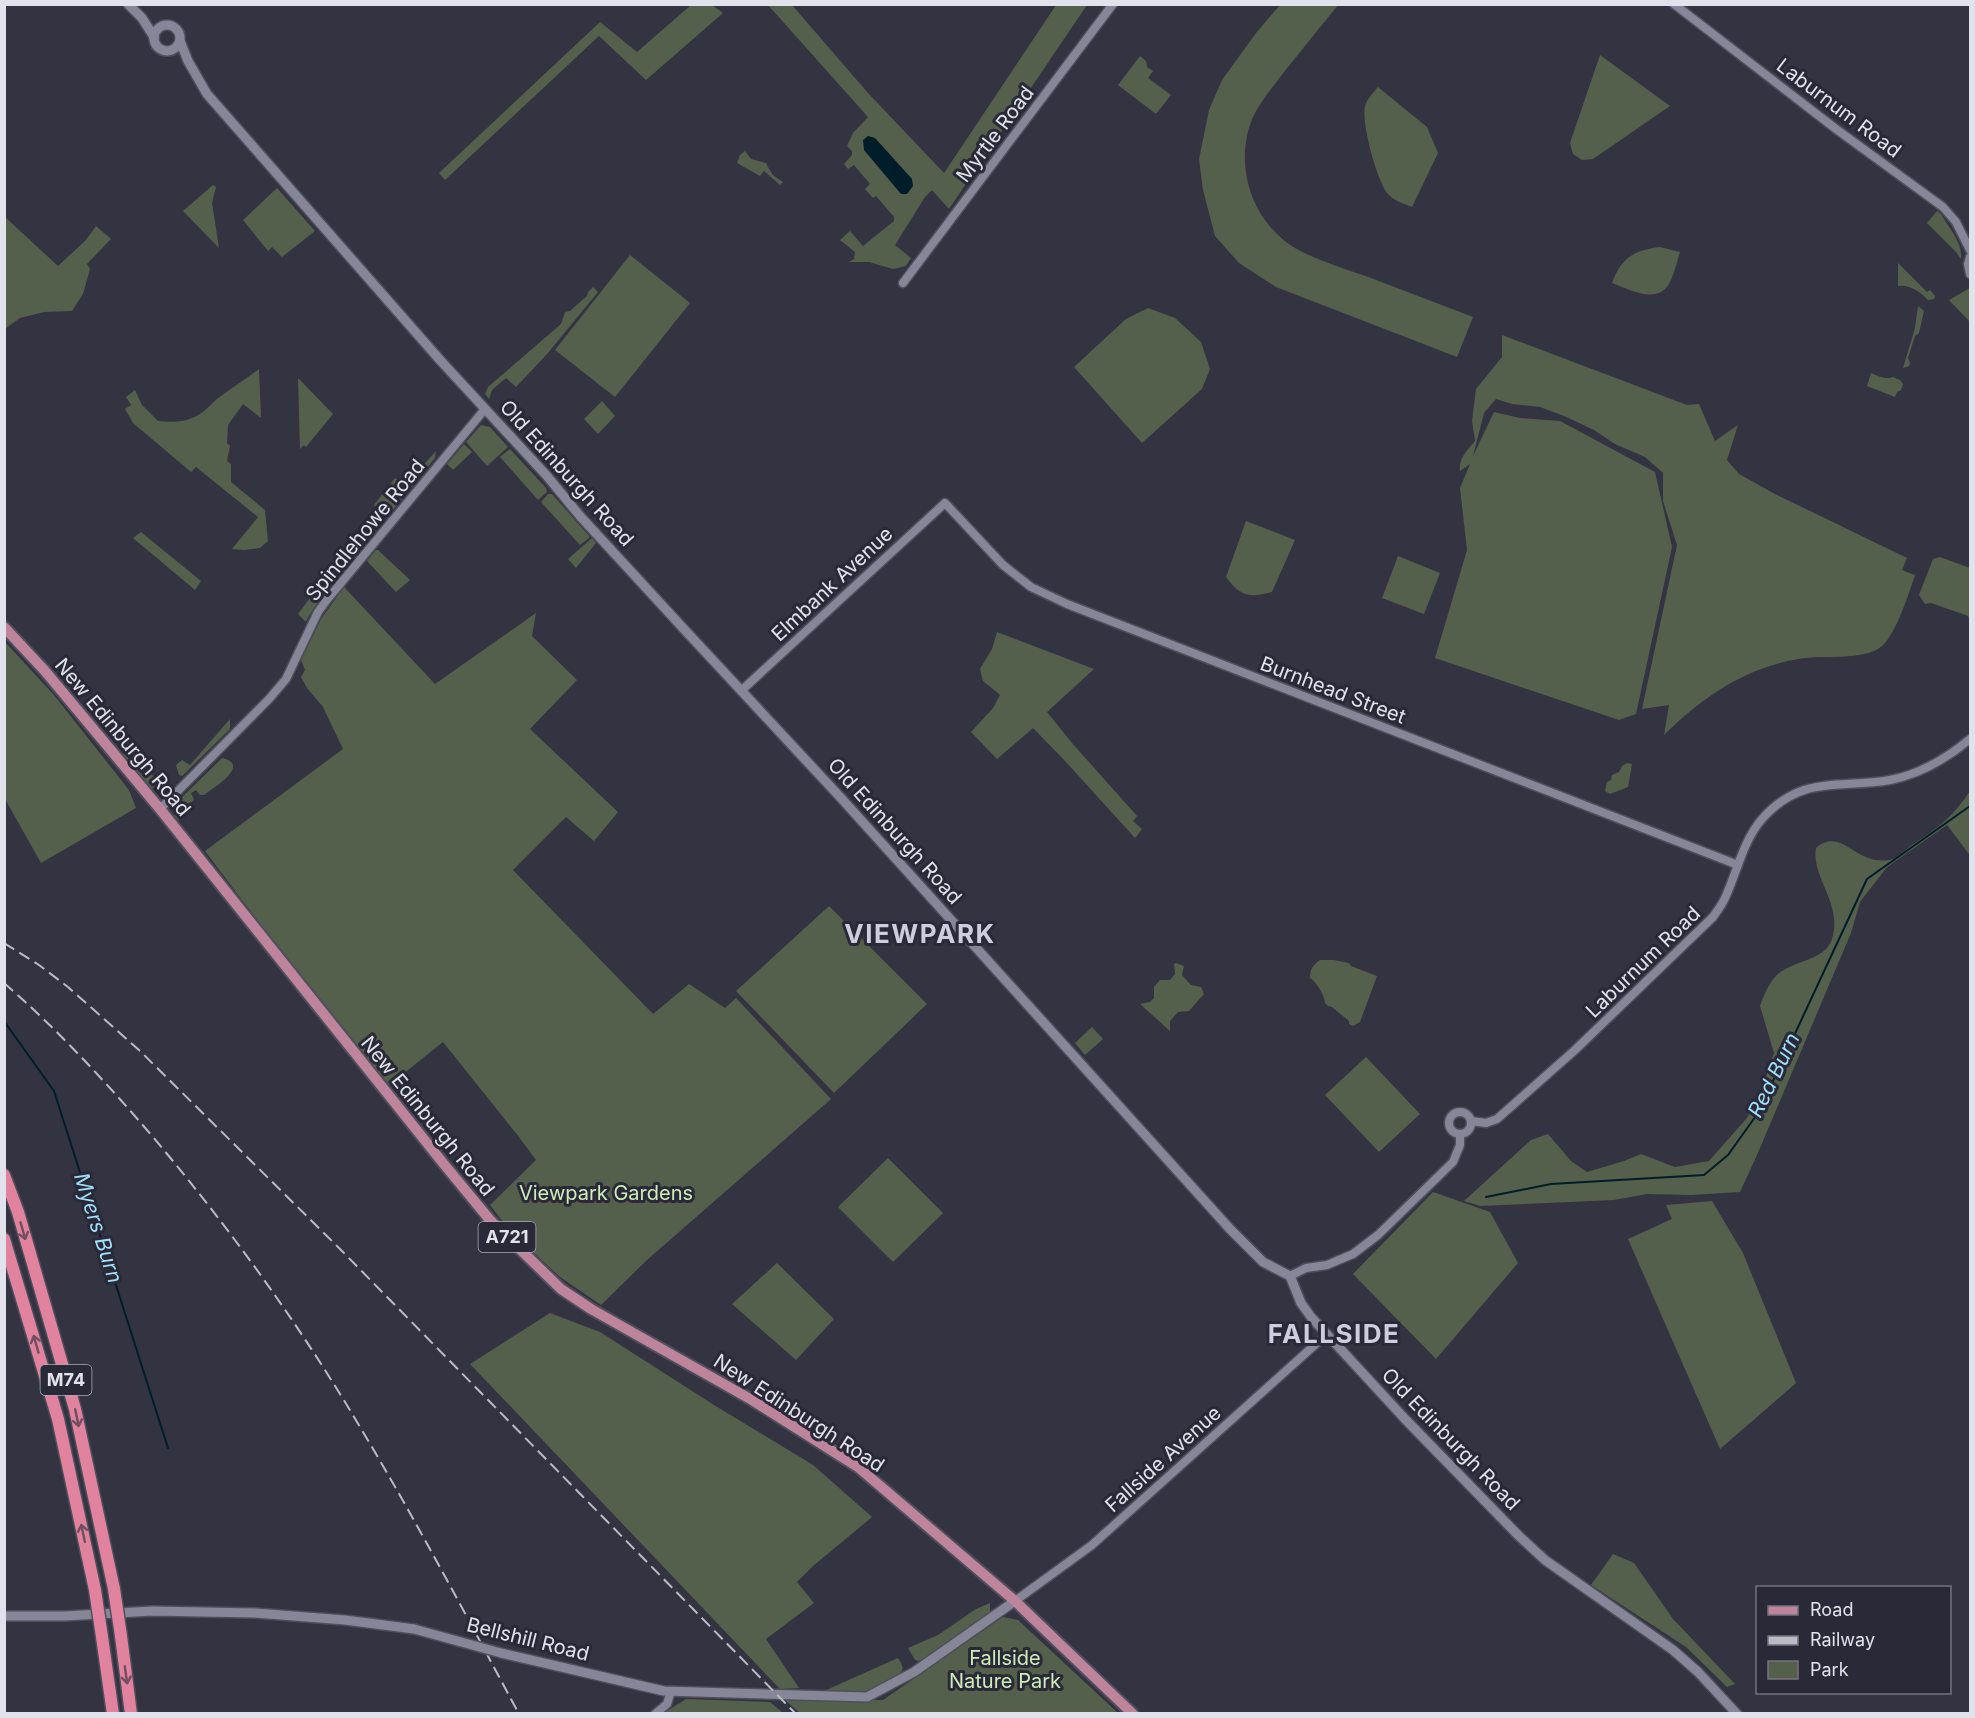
<svg xmlns="http://www.w3.org/2000/svg" width="1975" height="1718" viewBox="0 0 1975 1718" font-family="Inter,sans-serif">
<style>
.green{fill:#54604c}
.water{fill:#001d29}
.lines{fill:none;stroke-linecap:round;stroke-linejoin:round}
.stream{stroke:#001d29;stroke-width:2}
.tertiary-casing{stroke:#4f4f5b;stroke-width:11}
.secondary-casing{stroke:#4f4f5b;stroke-width:12}
.primary-casing{stroke:#4f4f5b;stroke-width:14}
.motorway-casing{stroke:#4f4f5b;stroke-width:15}
.tertiary{stroke:#878698;stroke-width:8}
.secondary{stroke:#878698;stroke-width:9}
.primary{stroke:#bd849c;stroke-width:10}
.motorway{stroke:#e1829e;stroke-width:12}
.rail{stroke:#bbbbc6;stroke-width:2;stroke-dasharray:12 6;stroke-linecap:butt}
.secondary-bridge-casing{stroke:#4f4f5b;stroke-width:12;stroke-linecap:butt}
.motorway-bridge-casing{stroke:#4f4f5b;stroke-width:15;stroke-linecap:butt}
.secondary-bridge{stroke:#878698;stroke-width:9}
.motorway-bridge{stroke:#e1829e;stroke-width:12}
.oneway{stroke:#734d60}
.labels{text-anchor:middle;stroke-width:6;stroke-linejoin:round;paint-order:stroke}
.shield{fill:#2a2937;stroke:#abaab6;stroke-width:1.5}
.shield-label{font-size:18px;font-weight:bold;fill:#e2e2ec}
.street-label{font-size:20px;fill:#e2e2ec;stroke:#2a2937}
.park-label{font-size:20px;fill:#cdecba;stroke:#2a2937}
.water-label{font-size:21px;font-style:italic;fill:#a0dffa;stroke:#2a2937}
.district-label{font-size:26px;font-weight:bold;letter-spacing:1.5px;fill:#cecde0;stroke:#2a2937}
</style>
<rect width="100%" height="100%" fill="#343342"/>
<g class="green">
<path d="M 691,5 L 712,5 L 723,13 L 646,80 L 599,36 L 445,180 L 439,173 L 600,22 L 637,52 Z"/>
<path d="M 768,5 L 792,5 L 868,93 L 944,173 L 1056,5 L 1087,5 L 949,209 L 932,190 L 925,197 L 895,245 L 911,258 L 906,266 L 893,269 L 869,262 L 849,262 L 854,259 L 855,252 L 840,240 L 850,231 L 863,246 L 894,221 L 894,217 L 876,196 L 873,198 L 865,189 L 870,184 L 854,165 L 848,169 L 844,164 L 852,155 L 852,151 L 847,146 L 853,133 L 868,117 Z"/>
<path d="M 1280,5 L 1338,5 C 1320,27 1302,50 1284,72 C 1273,87 1261,100 1253,117 C 1233,164 1251,221 1295,248 C 1318,261 1346,269 1371,278 C 1405,291 1439,304 1473,317 L 1457,357 L 1276,287 L 1239,263 L 1215,236 L 1203,190 L 1199,159 L 1209,110 L 1222,80 L 1256,33 Z"/>
<path d="M 1600,55 L 1670,106 L 1593,159 L 1582,160 L 1573,154 L 1570,143 Z"/>
<path d="M 1140,56 L 1146,61 L 1147,67 L 1153,71 L 1148,78 L 1171,95 L 1156,114 L 1118,85 Z"/>
<path d="M 1378,87 L 1427,127 L 1438,153 L 1412,207 C 1402,203 1394,201 1387,193 C 1377,180 1361,123 1365,106 C 1367,99 1373,93 1378,87 Z"/>
<path d="M 745,151 L 751,159 L 766,163 C 773,176 771,174 783,182 L 780,185 L 764,171 L 760,176 L 737,163 L 740,155 Z"/>
<path d="M 213,185 L 216,187 L 212,203 L 219,248 L 183,211 Z"/>
<path d="M 277,188 L 315,231 L 282,257 L 272,247 L 268,251 L 243,220 Z"/>
<path d="M 1937,211 L 1941,214 C 1949,228 1963,243 1961,259 L 1956,252 L 1927,223 Z"/>
<path d="M 5,217 L 58,266 L 85,241 L 96,226 L 111,239 L 87,264 L 90,269 L 83,294 L 72,311 L 44,312 L 20,318 L 5,329 Z"/>
<path d="M 1660,247 L 1680,252 C 1677,262 1674,275 1669,284 C 1656,305 1629,289 1612,283 C 1621,258 1634,250 1660,247 Z"/>
<path d="M 630,255 L 690,303 L 615,397 L 555,350 Z"/>
<path d="M 1898,263 L 1927,292 L 1930,290 L 1935,296 L 1934,299 L 1928,300 C 1921,292 1909,284 1898,286 Z"/>
<path d="M 593,287 L 598,292 L 548,353 L 516,387 L 506,378 L 492,390 L 489,399 L 485,394 L 488,387 L 561,324 L 565,312 L 570,311 L 587,296 L 588,292 Z"/>
<path d="M 1970,288 L 1970,322 L 1949,300 Z"/>
<path d="M 1918,306 L 1924,311 L 1919,333 L 1915,336 L 1908,358 L 1910,363 L 1909,366 L 1903,368 L 1915,328 Z"/>
<path d="M 1148,308 L 1175,318 L 1201,342 L 1210,369 L 1202,389 L 1142,443 L 1074,367 L 1126,319 Z"/>
<path d="M 1502,335 L 1687,405 L 1699,404 L 1715,441 L 1738,425 L 1727,460 L 1739,474 L 1775,494 L 1907,558 L 1902,570 L 1915,575 C 1909,593 1896,634 1882,646 C 1863,662 1822,654 1798,659 C 1743,669 1703,697 1664,735 L 1669,705 L 1642,709 L 1677,545 L 1663,501 L 1663,473 L 1645,457 L 1615,444 L 1594,430 L 1564,416 L 1540,407 L 1512,404 L 1496,399 L 1484,413 L 1473,456 L 1494,412 L 1520,418 L 1560,421 L 1655,472 L 1672,547 L 1636,714 L 1619,720 L 1435,658 L 1467,550 L 1460,488 L 1470,464 L 1460,471 C 1458,458 1468,450 1475,441 L 1472,421 L 1476,389 L 1502,357 Z"/>
<path d="M 259,369 L 261,418 L 243,404 L 228,425 L 227,443 L 230,446 L 227,461 L 231,464 L 231,482 L 265,510 L 268,541 L 260,548 L 244,550 L 232,549 L 258,517 L 196,467 L 191,472 L 133,423 L 125,409 L 131,405 L 126,397 L 135,390 L 142,405 L 158,421 C 175,423 189,422 203,412 C 208,408 212,403 217,399 C 231,388 245,380 259,369 Z"/>
<path d="M 1871,373 C 1877,376 1887,380 1893,377 L 1900,380 L 1903,384 L 1901,390 L 1897,392 L 1895,397 L 1867,386 Z"/>
<path d="M 298,378 L 333,414 L 306,447 L 304,445 L 300,449 Z"/>
<path d="M 602,401 L 615,416 L 598,434 L 584,419 Z"/>
<path d="M 481,425 L 490,427 L 508,447 L 487,466 L 466,442 Z"/>
<path d="M 464,444 L 472,452 L 453,470 L 447,464 Z"/>
<path d="M 510,449 L 546,488 L 547,492 L 538,500 L 500,457 Z"/>
<path d="M 436,451 L 435,458 L 388,516 L 374,505 L 395,478 L 401,482 L 418,471 Z"/>
<path d="M 548,494 L 552,494 L 590,537 L 580,545 L 541,502 Z"/>
<path d="M 1246,521 L 1295,540 L 1272,592 C 1251,598 1240,597 1226,577 Z"/>
<path d="M 366,530 L 372,535 L 342,572 L 335,576 L 328,574 Z"/>
<path d="M 141,532 L 201,581 L 195,590 L 133,538 Z"/>
<path d="M 592,538 L 596,543 L 576,568 L 568,559 Z"/>
<path d="M 376,550 L 378,550 L 410,580 L 396,592 L 367,561 Z"/>
<path d="M 1398,556 L 1440,573 L 1424,614 L 1382,598 Z"/>
<path d="M 1940,557 L 1970,568 L 1970,621 L 1968,616 L 1931,603 L 1925,604 L 1919,595 L 1933,559 Z"/>
<path d="M 321,583 C 327,595 311,610 306,622 L 298,614 Z"/>
<path d="M 344,587 L 435,684 L 536,613 L 532,636 L 577,680 L 530,729 L 618,812 L 594,841 L 566,817 L 513,870 L 653,1014 L 689,984 L 725,1008 L 736,998 L 831,1099 L 647,1260 L 601,1305 L 560,1277 L 510,1231 L 490,1205 L 536,1160 L 519,1137 L 443,1042 L 388,1086 L 342,1032 L 205,851 L 343,749 L 323,707 L 307,688 L 301,677 L 305,670 L 301,660 L 321,619 Z"/>
<path d="M 997,632 L 1094,669 L 1047,712 L 1072,743 L 1137,816 L 1133,821 L 1142,829 L 1135,838 L 1066,762 L 1033,728 L 997,759 L 971,732 L 993,708 L 1000,695 L 983,681 L 980,669 L 992,649 Z"/>
<path d="M 5,642 L 54,695 L 129,790 L 136,808 L 41,863 L 5,799 Z"/>
<path d="M 230,719 L 230,729 L 182,776 L 179,775 L 176,765 L 182,760 L 190,765 Z"/>
<path d="M 120,751 L 160,781 L 152,789 Z"/>
<path d="M 222,758 C 252,765 213,788 204,795 L 200,795 L 196,790 L 191,793 L 194,800 L 187,806 L 190,812 L 178,820 C 174,815 171,811 174,805 Z"/>
<path d="M 1627,763 L 1632,764 L 1628,787 L 1610,794 L 1605,791 L 1607,782 L 1611,780 L 1612,775 L 1619,772 L 1622,766 Z"/>
<path d="M 1970,791 L 1970,852 L 1969,854 L 1947,825 L 1887,867 L 1860,902 L 1851,933 L 1757,1155 L 1740,1192 L 1691,1195 L 1647,1194 L 1614,1200 L 1480,1206 L 1464,1201 L 1531,1140 L 1548,1134 L 1571,1161 L 1587,1172 L 1624,1161 L 1641,1154 L 1675,1167 L 1709,1161 L 1747,1118 L 1762,1089 L 1774,1053 L 1760,1006 C 1764,995 1769,982 1778,974 C 1794,960 1825,961 1832,939 C 1843,903 1811,878 1816,848 C 1843,825 1856,869 1893,859 C 1898,857 1904,851 1908,848 C 1920,839 1935,830 1946,820 C 1955,812 1963,801 1970,791 Z"/>
<path d="M 829,906 L 927,1004 L 834,1093 L 736,991 Z"/>
<path d="M 1320,960 L 1334,960 L 1349,963 L 1351,966 L 1377,976 L 1360,1022 L 1353,1026 L 1349,1024 L 1349,1021 L 1332,1007 L 1328,1006 L 1325,1003 C 1325,996 1316,981 1310,978 C 1310,969 1313,965 1320,960 Z"/>
<path d="M 1176,963 L 1184,966 L 1182,975 L 1191,985 L 1201,987 L 1204,994 L 1189,1011 L 1178,1012 L 1170,1021 L 1170,1031 L 1140,1004 L 1150,1002 L 1154,998 L 1154,987 L 1160,980 L 1170,980 L 1175,974 L 1174,964 Z"/>
<path d="M 1092,1027 L 1103,1039 L 1085,1055 L 1075,1043 Z"/>
<path d="M 1366,1057 L 1420,1114 L 1379,1152 L 1325,1095 Z"/>
<path d="M 888,1158 L 943,1213 L 893,1262 L 838,1207 Z"/>
<path d="M 1433,1192 L 1490,1212 L 1518,1263 L 1436,1359 L 1353,1274 Z"/>
<path d="M 1712,1201 L 1743,1253 L 1796,1383 L 1720,1449 L 1628,1239 L 1672,1219 L 1666,1205 Z"/>
<path d="M 777,1263 L 834,1319 L 796,1360 L 732,1304 Z"/>
<path d="M 550,1313 L 600,1332 L 714,1405 L 813,1465 L 872,1517 L 813,1566 L 797,1582 L 814,1603 L 766,1639 L 799,1688 L 780,1689 L 470,1364 Z"/>
<path d="M 1613,1554 L 1634,1563 L 1673,1619 L 1735,1684 L 1727,1687 L 1686,1647 L 1591,1585 Z"/>
<path d="M 990,1603 L 990,1614 L 927,1657 L 919,1661 L 915,1660 L 908,1648 L 938,1635 L 976,1609 Z"/>
<path d="M 1003,1617 L 1018,1620 L 1118,1713 L 801,1714 L 785,1700 L 883,1700 Z"/>
<path d="M 898,1658 C 900,1662 904,1666 902,1671 C 899,1679 872,1691 864,1692 C 851,1693 837,1691 824,1691 Z"/>
<path d="M 686,1699 L 770,1702 L 783,1713 L 662,1714 Z"/>
</g>
<path class="water" d="M 868,136 L 875,138 L 912,179 L 913,186 L 907,194 L 901,194 L 864,150 L 863,140 Z"/>
<g class="lines">
<g class="stream">
<path d="M 4,1021 L 54,1091 L 168,1448"/>
<path d="M 1486,1197 L 1551,1184 L 1704,1175 L 1728,1155 L 1758,1113 L 1867,879 L 1970,806"/>
</g>
<g class="tertiary-casing">
<g id="tertiary">
<path d="M 1674,4 L 1836,129 L 1943,207 L 1956,222 L 1970,250"/>
<path d="M 1970,257 L 1968,264 L 1970,274"/>
<path d="M 903,283 L 1113,4"/>
<path d="M 742,690 L 945,503 L 1003,565 L 1031,587 L 1067,604 L 1738,865"/>
<path d="M 160,809 L 269,699 L 286,679 L 318,612 L 326,601 L 485,409"/>
<circle cx="1460" cy="1123" r="11"/>
<path d="M 1471,1121 L 1486,1123 L 1497,1119 L 1575,1050 L 1713,917 C 1717,911 1722,905 1725,898 C 1737,872 1743,841 1762,819 C 1802,774 1839,789 1890,780 C 1921,774 1946,759 1970,739"/>
<path d="M 1290,1276 L 1306,1268 L 1327,1265 L 1353,1254 L 1378,1235 L 1453,1162 L 1460,1145 L 1460,1134"/>
<path d="M 1015,1601 L 1092,1545 L 1327,1334"/>
<path d="M 655,1714 L 667,1704 L 671,1691"/>
</g>
</g>
<g class="secondary-casing">
<g id="secondary">
<path d="M 128,4 L 142,18 L 154,37"/>
<circle cx="167" cy="38" r="13"/>
<path d="M 180,41 L 188,61 L 207,94 L 440,360 L 547,476 L 580,516 L 683,628 L 841,798 L 1230,1229 L 1263,1262 L 1290,1276 L 1301,1303 L 1311,1317 L 1405,1419 L 1519,1536 L 1545,1560 L 1673,1650 L 1698,1672 L 1737,1714"/>
<path d="M 4,1616 L 65,1616 L 152,1611 L 255,1613 L 345,1620 L 414,1629"/>
<path d="M 501,1653 L 664,1691 L 867,1697 L 914,1672 L 1015,1601"/>
</g>
</g>
<g class="primary-casing">
<path id="primary" d="M 4,627 L 45,671 L 160,809 L 443,1163 L 490,1220 L 561,1289 L 591,1309 L 752,1400 L 858,1467 L 1015,1601 L 1133,1714"/>
</g>
<g class="motorway-casing">
<g id="motorway">
<path d="M 4,1175 L 18,1212 L 75,1409 L 114,1589"/>
<path d="M 4,1239 L 58,1419 L 95,1590"/>
<path d="M 121,1636 L 131,1714"/>
<path d="M 102,1637 L 113,1714"/>
</g>
</g>
<use href="#tertiary" class="tertiary"/>
<use href="#secondary" class="secondary"/>
<use href="#primary" class="primary"/>
<use href="#motorway" class="motorway"/>
<g class="rail">
<path d="M 4,943 L 39,965 L 68,987 L 139,1050 L 341,1250 L 796,1714"/>
<path d="M 4,983 C 56,1028 102,1078 147,1130 C 227,1224 300,1325 363,1432 C 418,1524 468,1619 519,1714"/>
</g>
<g class="secondary-bridge-casing">
<path id="secondary-bridge" d="M 414,1629 L 501,1653"/>
</g>
<g class="motorway-bridge-casing">
<g id="motorway-bridge">
<path d="M 114,1589 L 121,1636"/>
<path d="M 95,1590 L 102,1637"/>
</g>
</g>
<use href="#secondary-bridge" class="secondary-bridge"/>
<use href="#motorway-bridge" class="motorway-bridge"/>
</g>
<defs><path id="oneway-shaft" d="M-6 0H5M1.5-3L5.5 0L1.5 3" fill="none" stroke-width="1.6" stroke-linecap="round" stroke-linejoin="round" transform="scale(1.5)"/></defs>
<g class="oneway">
<use href="#oneway-shaft" transform="translate(23 1231) rotate(74)"/>
<use href="#oneway-shaft" transform="translate(36 1344) rotate(-106)"/>
<use href="#oneway-shaft" transform="translate(77 1418) rotate(78)"/>
<use href="#oneway-shaft" transform="translate(83 1533) rotate(-102)"/>
<use href="#oneway-shaft" transform="translate(126 1675) rotate(82)"/>
</g>
<g class="labels">
<g class="shield">
<rect x="478.5" y="1222" width="57" height="30" rx="4.5"/>
<rect x="40.5" y="1365" width="51" height="30" rx="4.5"/>
</g>
<g class="shield-label">
<text x="507" y="1243">A721</text>
<text x="66" y="1386">M74</text>
</g>
<g class="street-label">
<text transform="translate(1839 108) rotate(37)" y="7">Laburnum Road</text>
<text transform="translate(995 134) rotate(-53)" y="7">Myrtle Road</text>
<text transform="translate(567 473) rotate(48)" y="7">Old Edinburgh Road</text>
<text transform="translate(365 530) rotate(-51)" y="7">Spindlehowe Road</text>
<text transform="translate(832 584) rotate(-43)" y="7">Elmbank Avenue</text>
<text transform="translate(1333 690) rotate(21)" y="7">Burnhead Street</text>
<text transform="translate(123 737) rotate(50)" y="7">New Edinburgh Road</text>
<text transform="translate(895 831) rotate(48)" y="7">Old Edinburgh Road</text>
<text transform="translate(1643 962) rotate(-44)" y="7">Laburnum Road</text>
<text transform="translate(428 1116) rotate(51)" y="7">New Edinburgh Road</text>
<text transform="translate(799 1413) rotate(33)" y="7">New Edinburgh Road</text>
<text transform="translate(1451 1439) rotate(46)" y="7">Old Edinburgh Road</text>
<text transform="translate(1163 1459) rotate(-42)" y="7">Fallside Avenue</text>
<text transform="translate(528 1639) rotate(14)" y="7">Bellshill Road</text>
</g>
<g class="park-label">
<text x="606" y="1200">Viewpark Gardens</text>
<text x="1005" y="1665">Fallside<tspan x="1005" dy="23">Nature Park</tspan></text>
</g>
<g class="water-label">
<text transform="translate(1774 1075) rotate(-64)" y="7">Red Burn</text>
<text transform="translate(98 1228) rotate(72)" y="7">Myers Burn</text>
</g>
<g class="district-label">
<text x="920" y="943">VIEWPARK</text>
<text x="1334" y="1343">FALLSIDE</text>
</g>
</g>
<rect width="1975" height="1718" fill="none" stroke="#e2e2ec" stroke-width="12"/>
<rect x="1756" y="1586" width="195" height="108" fill="#2a2937" stroke="#74737f" stroke-width="1.5"/>
<rect x="1768" y="1606" width="30" height="9" fill="#bd849c" stroke="#74737f" stroke-width="1.5"/>
<text x="1810" y="1616" font-size="18" fill="#e2e2ec">Road</text>
<rect x="1768" y="1636" width="30" height="9" fill="#bbbbc6" stroke="#74737f" stroke-width="1.5"/>
<text x="1810" y="1646" font-size="18" fill="#e2e2ec">Railway</text>
<rect x="1768" y="1661" width="30" height="18" fill="#54604c" stroke="#74737f" stroke-width="1.5"/>
<text x="1810" y="1676" font-size="18" fill="#e2e2ec">Park</text>
</svg>
